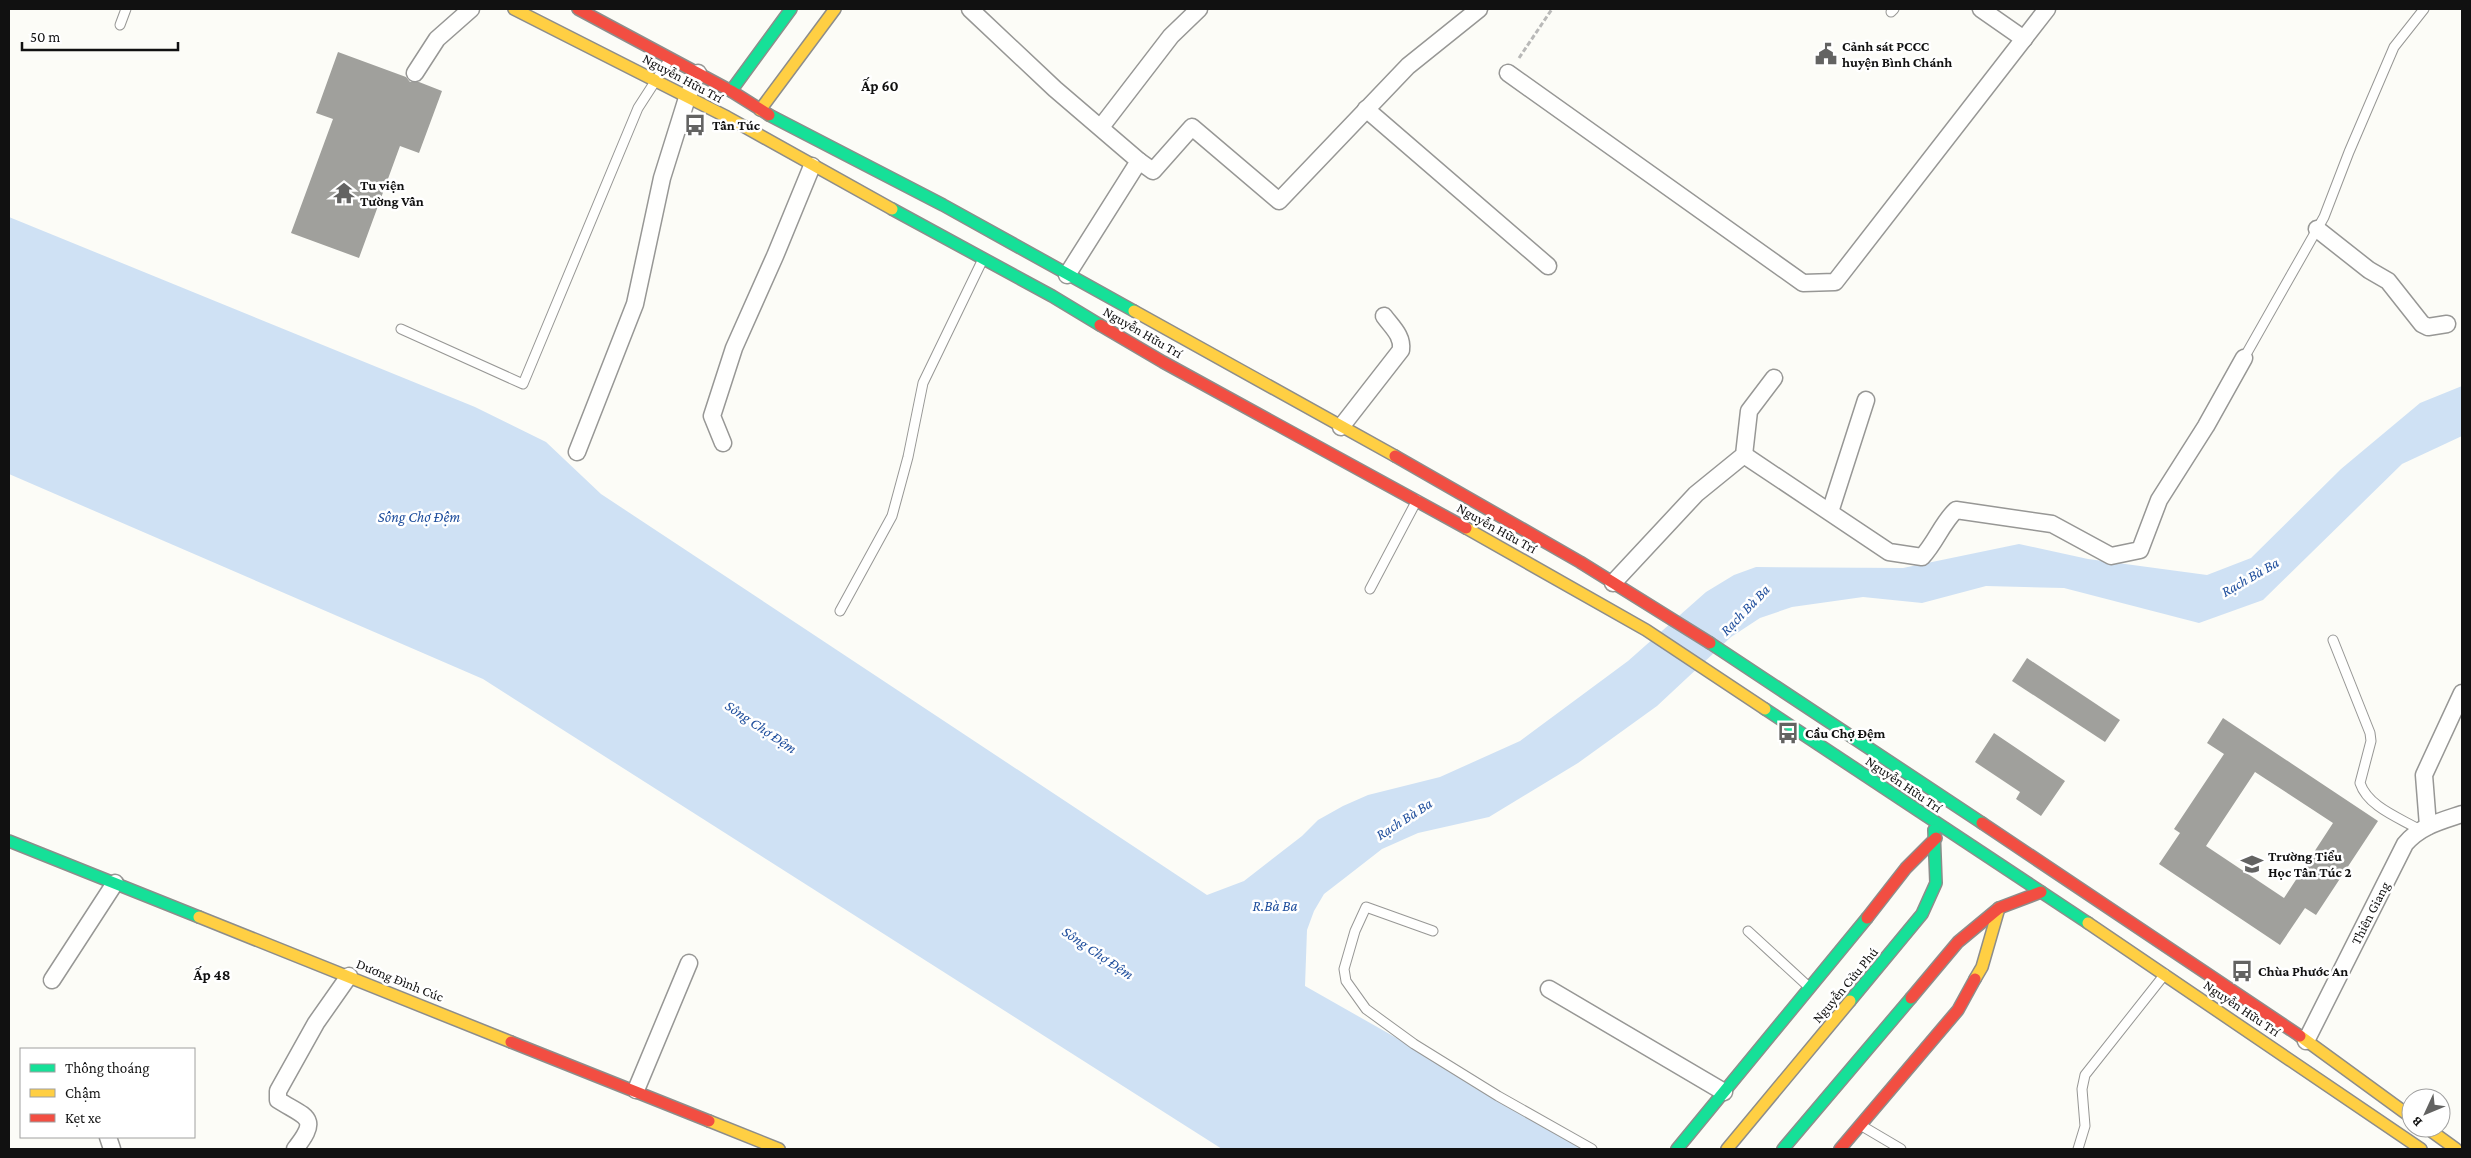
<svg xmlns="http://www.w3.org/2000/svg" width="2471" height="1158" viewBox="0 0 2471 1158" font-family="'Crimson Pro',serif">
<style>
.water{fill:#cfe1f4}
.building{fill:#a0a09c;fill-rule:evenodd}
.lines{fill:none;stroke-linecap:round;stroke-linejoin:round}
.lane-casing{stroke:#979795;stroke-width:11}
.street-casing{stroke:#979795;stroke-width:19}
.fast-casing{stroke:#8d8d8b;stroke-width:14}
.slow-casing{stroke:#8d8d8b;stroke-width:14}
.jam-casing{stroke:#8d8d8b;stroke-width:14}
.path{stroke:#b9b9b8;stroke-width:3;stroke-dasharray:5 2.5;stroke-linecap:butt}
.lane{stroke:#fffffe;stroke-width:9}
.street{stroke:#fffffe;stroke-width:16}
.fast{stroke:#16e098;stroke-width:11}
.slow{stroke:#ffcf43;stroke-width:11}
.jam{stroke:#f24e42;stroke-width:11}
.labels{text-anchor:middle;stroke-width:5;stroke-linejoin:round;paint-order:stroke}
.poi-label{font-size:14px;font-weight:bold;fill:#111;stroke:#fff;text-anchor:start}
.street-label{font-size:14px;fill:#111;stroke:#fff}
.neighbourhood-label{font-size:15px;font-weight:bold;fill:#111;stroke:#fff}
.water-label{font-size:15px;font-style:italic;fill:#204f9d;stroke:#fff}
</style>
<rect width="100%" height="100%" fill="#fcfcf7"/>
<path class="water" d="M 9,217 L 475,407 L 546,442 L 601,494 L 1207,895 L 1244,881 L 1302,836 L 1318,820 L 1343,806 L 1368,795 L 1440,777 L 1520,741 L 1628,661 L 1706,592 L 1734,575 L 1756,567 L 1903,568 L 2019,544 L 2088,559 L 2207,575 L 2251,558 L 2341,469 L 2420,403 L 2462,386 L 2462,436 L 2402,464 L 2263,600 L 2199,623 L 2064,588 L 1986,586 L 1922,603 L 1863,597 L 1792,607 L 1760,618 L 1731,637 L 1657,706 L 1578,763 L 1489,817 L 1418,833 L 1382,849 L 1346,877 L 1324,894 L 1314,911 L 1307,930 L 1305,986 L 1592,1149 L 1222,1149 L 483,679 L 9,474 Z"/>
<g class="building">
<path d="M 338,52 L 406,77 L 410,82 L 419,82 L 442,91 L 419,153 L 400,146 L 359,258 L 291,233 L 333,119 L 316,113 Z"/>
<path d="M 2027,658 L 2120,720 L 2105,742 L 2012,681 Z"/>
<path d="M 2223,718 L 2378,821 L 2316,915 L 2305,908 L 2280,945 L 2159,864 L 2180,833 L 2174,829 L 2224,754 L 2207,743 ZM 2255,772 L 2333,823 L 2284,898 L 2206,846 Z"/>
<path d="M 1994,733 L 2065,781 L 2041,816 L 2016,799 L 2020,792 L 1975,762 Z"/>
</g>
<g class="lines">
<g class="lane-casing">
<g id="lane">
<path d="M 1891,12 L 1894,9"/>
<path d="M 120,25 L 126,9"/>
<path d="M 401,329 L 523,384 L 638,108 L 669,60"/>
<path d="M 2244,358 L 2324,217 L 2349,152 L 2394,47 L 2424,9"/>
<path d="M 1370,589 L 1417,500"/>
<path d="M 840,611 L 892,516 L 908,457 L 923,383 L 983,259"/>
<path d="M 2333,640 L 2370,733 L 2371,741 L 2360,783 C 2368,807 2400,818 2420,830"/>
<path d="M 1433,931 L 1366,907 L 1355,931 L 1344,969 L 1346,981 L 1366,1009 L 1414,1044 L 1498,1096 L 1592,1149"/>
<path d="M 1748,931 L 1810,988"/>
<path d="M 1862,1126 L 1901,1149"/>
<path d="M 2078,1149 L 2085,1126 L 2082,1089 L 2085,1075 L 2165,974"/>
</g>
</g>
<g class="street-casing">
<g id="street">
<path d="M 970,9 L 1055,89 L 1139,161 L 1067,275"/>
<path d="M 1981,9 L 2024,39"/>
<path d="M 415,73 L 437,39 L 471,9"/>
<path d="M 1508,73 L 1803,283 L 1835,282 L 2047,9"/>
<path d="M 1366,109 L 1548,266"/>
<path d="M 1101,127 L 1171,36 L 1199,9"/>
<path d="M 1139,161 L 1153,171 L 1192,127 L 1279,201 L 1408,66 L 1479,9"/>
<path d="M 2317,229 L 2369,270 L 2388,281 L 2422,324 L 2428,327 L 2447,324"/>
<path d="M 1341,427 L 1401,350 C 1403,336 1392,327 1384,316"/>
<path d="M 723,443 L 712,416 L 734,348 L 775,256 L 812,166"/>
<path d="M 577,452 L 635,304 L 662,178 L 687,98 L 698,73"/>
<path d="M 1744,455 L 1889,552 L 1922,557 C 1936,542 1942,523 1956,510 L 2052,524 L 2111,556 L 2140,550 L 2159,500 L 2206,426 L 2244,358"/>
<path d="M 1830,512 L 1866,400"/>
<path d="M 1613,583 L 1696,494 L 1744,455 L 1749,411 L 1774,378"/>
<path d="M 2428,826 L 2424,775 L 2462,693"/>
<path d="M 52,980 L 115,883"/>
<path d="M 1549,989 L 1724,1092"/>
<path d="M 2306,1041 L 2405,844 C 2420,826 2441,821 2462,814"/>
<path d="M 636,1090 L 689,963"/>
<path d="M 108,1137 L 112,1149"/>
<path d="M 295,1149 C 320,1117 307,1118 278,1100 L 278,1091 L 316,1023 L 349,976"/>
</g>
</g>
<g class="fast-casing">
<g id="fast">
<path d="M 731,91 L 791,9"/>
<path d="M 769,115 L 943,205 L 1134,311"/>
<path d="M 892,209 L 1052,296 L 1100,325"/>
<path d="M 1710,643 L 1982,823"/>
<path d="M 1765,709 L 2088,923"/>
<path d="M 9,841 L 199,917"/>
<path d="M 1850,1001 L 1922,914 L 1936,883 L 1934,830"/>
<path d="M 1677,1149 L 1867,918"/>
<path d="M 1783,1149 L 1911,998"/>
</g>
</g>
<g class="slow-casing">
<g id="slow">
<path d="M 514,9 L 727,117 L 892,209"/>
<path d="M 760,110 L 835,9"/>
<path d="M 1134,311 L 1395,456"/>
<path d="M 1466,528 L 1646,630 L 1765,709"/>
<path d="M 199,917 L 511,1042"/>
<path d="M 2088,923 L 2421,1149"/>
<path d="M 1975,979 L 1982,967 L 1999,908"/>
<path d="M 2300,1036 L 2411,1117"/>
<path d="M 709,1121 L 779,1149"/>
<path d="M 2427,1128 L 2456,1149"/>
<path d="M 1727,1149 L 1850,1001"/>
</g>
</g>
<g class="jam-casing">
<g id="jam">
<path d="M 578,9 L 731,91 L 769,115"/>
<path d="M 1100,325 L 1163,362 L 1466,528"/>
<path d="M 1395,456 L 1580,562 L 1710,643"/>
<path d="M 1982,823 L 2300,1036"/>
<path d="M 1867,918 L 1906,868 L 1936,838"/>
<path d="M 1911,998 L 1958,942 L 1999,908 L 2041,892"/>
<path d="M 511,1042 L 709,1121"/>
<path d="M 1840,1149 L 1958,1010 L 1975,979"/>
</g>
</g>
<path class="path" d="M 1519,58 L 1552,9"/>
<use href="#lane" class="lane"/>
<use href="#street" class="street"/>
<use href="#fast" class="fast"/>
<use href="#slow" class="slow"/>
<use href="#jam" class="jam"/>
</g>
<defs>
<g id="civic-bare" transform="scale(1.725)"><path d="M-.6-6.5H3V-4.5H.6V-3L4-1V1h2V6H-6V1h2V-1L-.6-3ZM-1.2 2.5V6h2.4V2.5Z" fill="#636362" stroke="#fff" stroke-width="2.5" paint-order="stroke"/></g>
<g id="bus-bare" transform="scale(1.725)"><path d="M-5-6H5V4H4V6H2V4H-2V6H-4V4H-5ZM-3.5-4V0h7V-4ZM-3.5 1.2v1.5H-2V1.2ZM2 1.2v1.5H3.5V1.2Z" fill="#636362" stroke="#fff" stroke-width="2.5" paint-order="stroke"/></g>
<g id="temple-bare" transform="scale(1.725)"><path d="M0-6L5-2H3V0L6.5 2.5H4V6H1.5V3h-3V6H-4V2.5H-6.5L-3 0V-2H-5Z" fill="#636362" stroke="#fff" stroke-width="2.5" paint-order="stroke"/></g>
<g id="school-bare" transform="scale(1.725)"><path d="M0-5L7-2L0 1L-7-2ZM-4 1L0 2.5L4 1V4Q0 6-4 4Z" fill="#636362" stroke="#fff" stroke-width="2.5" paint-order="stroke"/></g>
</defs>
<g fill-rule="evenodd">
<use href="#civic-bare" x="1826" y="54"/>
<use href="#bus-bare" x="695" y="125"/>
<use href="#temple-bare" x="344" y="193"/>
<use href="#bus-bare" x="1788" y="733"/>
<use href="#school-bare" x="2252" y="864"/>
<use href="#bus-bare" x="2242" y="971"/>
</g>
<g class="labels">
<g class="poi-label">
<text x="1842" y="51">Cảnh sát PCCC<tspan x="1842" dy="16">huyện Bình Chánh</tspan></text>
<text x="712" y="130">Tân Túc</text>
<text x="360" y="190">Tu viện<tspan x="360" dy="16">Tường Vân</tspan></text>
<text x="1805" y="738">Cầu Chợ Đệm</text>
<text x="2268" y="861">Trường Tiểu<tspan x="2268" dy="16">Học Tân Túc 2</tspan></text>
<text x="2258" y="976">Chùa Phước An</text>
</g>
<g class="street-label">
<text transform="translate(683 78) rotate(28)" y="5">Nguyễn Hữu Trí</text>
<text transform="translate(1143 332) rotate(30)" y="5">Nguyễn Hữu Trí</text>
<text transform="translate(1497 528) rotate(29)" y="5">Nguyễn Hữu Trí</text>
<text transform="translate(1904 784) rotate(34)" y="5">Nguyễn Hữu Trí</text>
<text transform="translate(2370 913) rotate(-63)" y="5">Thiên Giang</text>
<text transform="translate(400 980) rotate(22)" y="5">Dương Đình Cúc</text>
<text transform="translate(1845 985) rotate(-50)" y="5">Nguyễn Cửu Phú</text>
<text transform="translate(2242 1008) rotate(34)" y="5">Nguyễn Hữu Trí</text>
</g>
<g class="neighbourhood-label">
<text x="880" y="91">Ấp 60</text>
<text x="212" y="980">Ấp 48</text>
</g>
<g class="water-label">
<text x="419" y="522">Sông Chợ Đệm</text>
<text transform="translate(2250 577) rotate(-30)" y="5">Rạch Bà Ba</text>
<text transform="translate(1745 610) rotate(-46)" y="5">Rạch Bà Ba</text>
<text transform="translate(761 727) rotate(34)" y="5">Sông Chợ Đệm</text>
<text transform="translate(1404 819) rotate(-33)" y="5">Rạch Bà Ba</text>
<text x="1275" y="911">R.Bà Ba</text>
<text transform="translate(1098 953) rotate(34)" y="5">Sông Chợ Đệm</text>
</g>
</g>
<rect width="2471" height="1158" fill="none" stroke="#111111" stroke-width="20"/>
<rect x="20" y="1048" width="175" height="90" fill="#ffffff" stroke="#a0a0a0"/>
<rect x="30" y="1064" width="25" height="8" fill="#16e098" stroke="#a0a0a0"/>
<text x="65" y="1073" font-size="15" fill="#111111">Thông thoáng</text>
<rect x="30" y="1089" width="25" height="8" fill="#ffcf43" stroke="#a0a0a0"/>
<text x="65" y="1098" font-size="15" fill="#111111">Chậm</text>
<rect x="30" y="1114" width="25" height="8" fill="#f24e42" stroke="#a0a0a0"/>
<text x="65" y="1123" font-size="15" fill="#111111">Kẹt xe</text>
<g transform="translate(2426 1113) rotate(226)"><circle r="24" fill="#ffffff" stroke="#a0a0a0"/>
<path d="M0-4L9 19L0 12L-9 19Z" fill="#636362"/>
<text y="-8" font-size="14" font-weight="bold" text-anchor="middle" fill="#111111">B</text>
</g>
<path d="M22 42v8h156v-8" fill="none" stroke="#111111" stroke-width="2.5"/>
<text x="30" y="42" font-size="15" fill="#111111" stroke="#ffffff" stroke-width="4" paint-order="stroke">50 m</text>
</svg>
